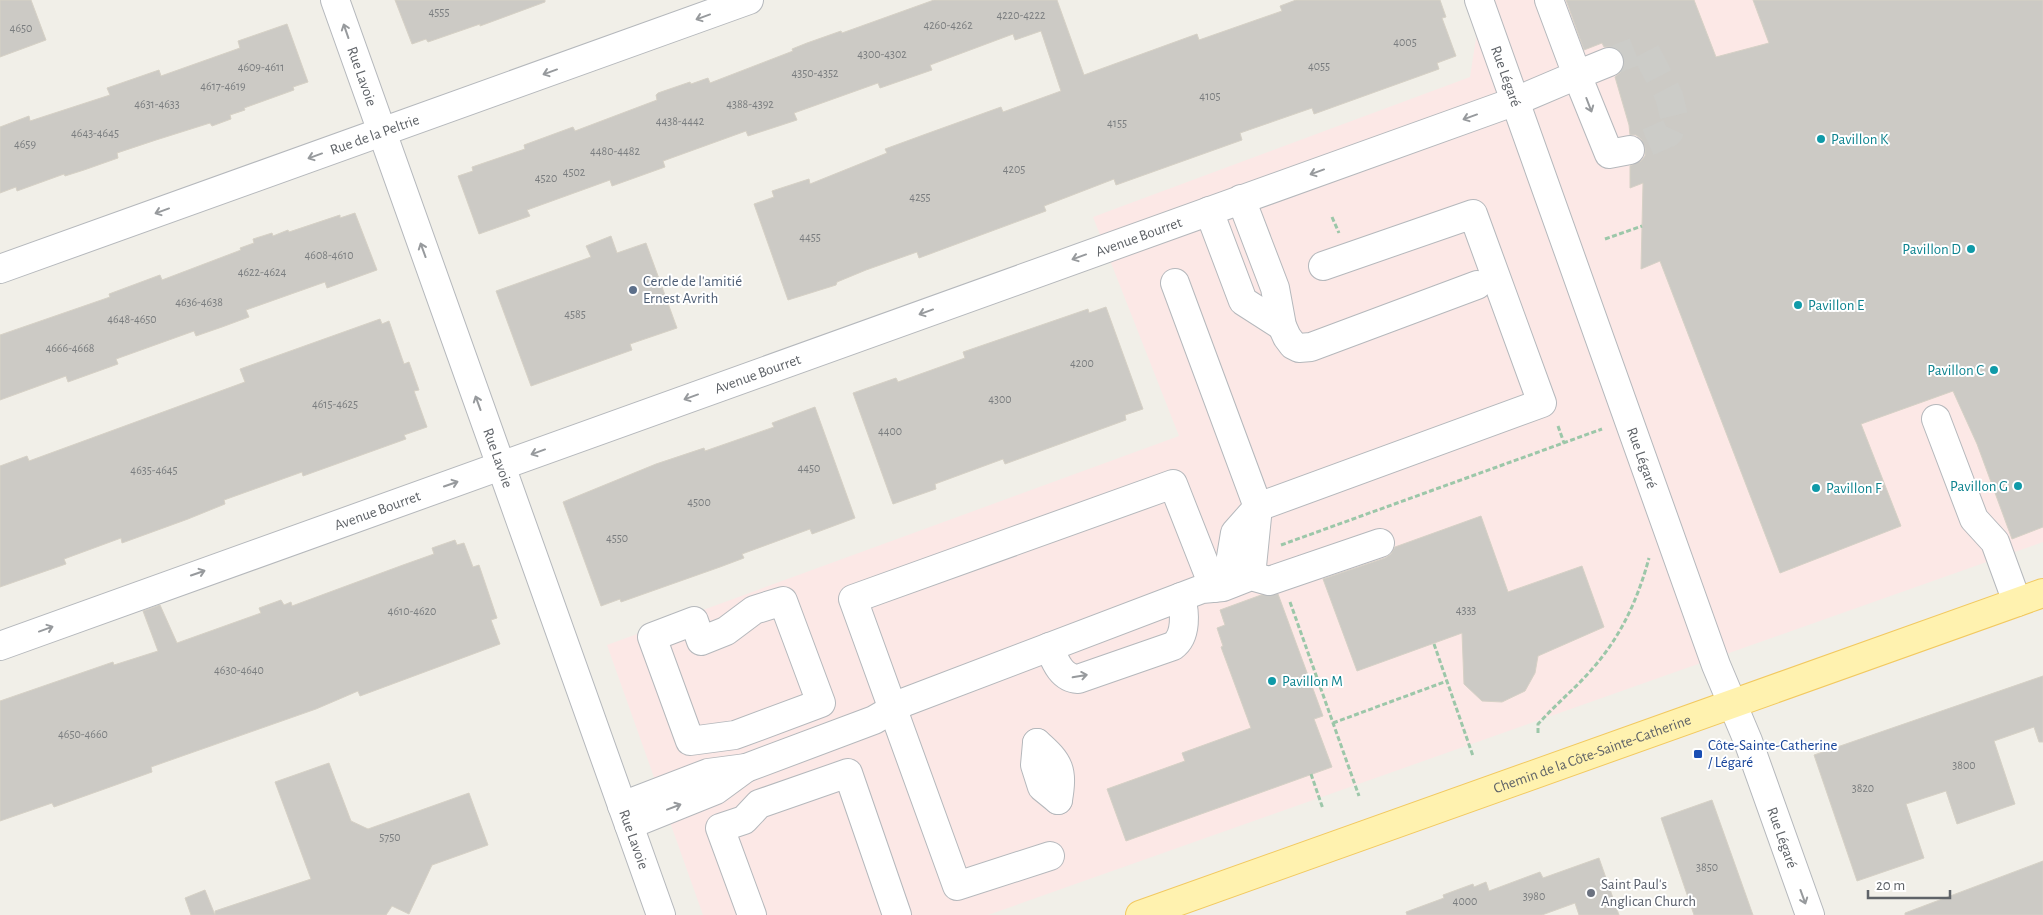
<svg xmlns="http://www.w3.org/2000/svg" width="2043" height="915" viewBox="0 0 2043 915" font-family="'Alegreya Sans',sans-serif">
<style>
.medical{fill:#fce8e6}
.building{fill:#cccac5;stroke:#d6d1c6}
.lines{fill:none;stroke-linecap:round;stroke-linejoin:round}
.minor-tunnel{stroke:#ccccc8;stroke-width:28;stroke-dasharray:28 14;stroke-linecap:butt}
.minor-casing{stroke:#b5b8bc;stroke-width:30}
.major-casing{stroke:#f2c960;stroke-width:30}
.path{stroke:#9cc7a9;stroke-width:3;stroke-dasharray:5 2.5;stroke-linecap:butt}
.minor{stroke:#fff;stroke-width:28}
.major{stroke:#fff2af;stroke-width:28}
.oneway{stroke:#979a9d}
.culture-dot{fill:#0f9aa8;stroke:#fff;stroke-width:2}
.service-dot{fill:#5c6f8a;stroke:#fff;stroke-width:2}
.transit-dot{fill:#1a4fb4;stroke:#fff;stroke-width:2}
.worship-dot{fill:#6b7280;stroke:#fff;stroke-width:2}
.labels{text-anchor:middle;stroke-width:4;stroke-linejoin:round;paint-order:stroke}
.number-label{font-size:12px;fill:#7a7d7f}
.street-label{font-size:15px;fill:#5f6368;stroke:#fff}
.culture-label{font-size:15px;fill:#0d838f;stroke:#fff;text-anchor:start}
.service-label{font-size:15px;fill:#4e5e75;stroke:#fff;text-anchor:start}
.transit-label{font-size:15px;fill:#164399;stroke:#fff;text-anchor:start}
.worship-label{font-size:15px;fill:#5b616d;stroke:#fff;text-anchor:start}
</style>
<rect width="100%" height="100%" fill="#f1efe8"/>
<path class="medical" d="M 1482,0 L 2043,0 L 2043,542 L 988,915 L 703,915 L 607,645 L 1179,436 L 1093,217 L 1470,77 Z"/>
<g class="building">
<path d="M 0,0 L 31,0 L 46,40 L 0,57 Z"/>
<path d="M 395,0 L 545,0 L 545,2 L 480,26 L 480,24 L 428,42 L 426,39 L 412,44 Z"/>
<path d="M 934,0 L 1057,0 L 1084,75 L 1197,34 L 1199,40 L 1259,19 L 1282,11 L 1280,6 L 1296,0 L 1440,0 L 1446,17 L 1442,18 L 1456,56 L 1437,63 L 1439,69 L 1314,114 L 1312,108 L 1240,133 L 1242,140 L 1116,185 L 1114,179 L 1044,206 L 1046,211 L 981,235 L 919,258 L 917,252 L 866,270 L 837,282 L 836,285 L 788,300 L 754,204 L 774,197 L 772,191 L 809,179 L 810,184 L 887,153 L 885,149 L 926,134 L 1001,107 L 1003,112 L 1061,91 L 1041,31 L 1015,40 L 1013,34 L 930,65 L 932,70 L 880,88 L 878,83 L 794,113 L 797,120 L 748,136 L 746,131 L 663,161 L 665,167 L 612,186 L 610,180 L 527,210 L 530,216 L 479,234 L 458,176 L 473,171 L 472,167 L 525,149 L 524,145 L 573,127 L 575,131 L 657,100 L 656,95 L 658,93 L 690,82 L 691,84 L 708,78 L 710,83 L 793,51 L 792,49 L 807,43 L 841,31 L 842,33 Z"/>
<path d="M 1566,0 L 1694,0 L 1716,57 L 1769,43 L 1753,0 L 2043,0 L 2043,527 L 2012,539 L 1977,444 L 1953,391 L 1861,424 L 1901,526 L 1780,573 L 1660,261 L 1641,269 L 1643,183 L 1630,188 L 1630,166 L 1641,161 L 1645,156 L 1645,148 L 1641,139 L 1636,135 L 1630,135 L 1629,125 L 1615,77 L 1622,71 L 1624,65 L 1624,57 L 1618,49 L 1612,47 L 1604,47 L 1602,43 L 1584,50 Z"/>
<path d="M 287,24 L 308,82 L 293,87 L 294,90 L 244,108 L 245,110 L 230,115 L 231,119 L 212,126 L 210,123 L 156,140 L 117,153 L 118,158 L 84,170 L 65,176 L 64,174 L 17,191 L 16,187 L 0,193 L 0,127 L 29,116 L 30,121 L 110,95 L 107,88 L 159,70 L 161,76 L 240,48 L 238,41 Z"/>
<path d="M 355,213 L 377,270 L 327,288 L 325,282 L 246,310 L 249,317 L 222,327 L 196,336 L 194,331 L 116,359 L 118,364 L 68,382 L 66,376 L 0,400 L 0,335 L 110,297 L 109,294 L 160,275 L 162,280 L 241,250 L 240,248 L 254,243 L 253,239 L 272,233 L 273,236 L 288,230 L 289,232 L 340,215 L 340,218 Z"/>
<path d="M 611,236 L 617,253 L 646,243 L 677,328 L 630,344 L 632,350 L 531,386 L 496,291 L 591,257 L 586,246 Z"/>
<path d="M 1106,307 L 1143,409 L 1125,415 L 1126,420 L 1005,464 L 1003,459 L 935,484 L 936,489 L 893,504 L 853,393 L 896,378 L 898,382 L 965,358 L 963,352 L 1088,309 L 1089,313 Z"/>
<path d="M 380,319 L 382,324 L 389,321 L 404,364 L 409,362 L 419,390 L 414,391 L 427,427 L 404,435 L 406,439 L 303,476 L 302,472 L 224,500 L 225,504 L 188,519 L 122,543 L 121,538 L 64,559 L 66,564 L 0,587 L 0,466 L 27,456 L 29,461 L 245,382 L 240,369 Z"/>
<path d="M 815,407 L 855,518 L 812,534 L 810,529 L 742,554 L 744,558 L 720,567 L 621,602 L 620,599 L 601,606 L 563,502 L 656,464 L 704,448 L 705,451 L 774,427 L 772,423 Z"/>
<path d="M 1481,516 L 1508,592 L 1582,566 L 1604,627 L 1538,656 L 1535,673 L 1525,691 L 1502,702 L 1482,701 L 1464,684 L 1462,633 L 1357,671 L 1323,579 L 1385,558 L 1391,554 L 1395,547 Z"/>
<path d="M 455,540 L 457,545 L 464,543 L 473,567 L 479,565 L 497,618 L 491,620 L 500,644 L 360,696 L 358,691 L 316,709 L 151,767 L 152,772 L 54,807 L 52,803 L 0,821 L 0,701 L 113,662 L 114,665 L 158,651 L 143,611 L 160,605 L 177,643 L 261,613 L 259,608 L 281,600 L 284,605 L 291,602 L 292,606 L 403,565 L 434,554 L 432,548 Z"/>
<path d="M 1278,594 L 1323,716 L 1314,719 L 1332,767 L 1126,841 L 1107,789 L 1185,761 L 1182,753 L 1251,728 L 1221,647 L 1223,646 L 1217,628 L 1225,625 L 1220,610 L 1261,595 Z"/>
<path d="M 2043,676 L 2043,742 L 2039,742 L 2034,727 L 1994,741 L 2015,804 L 1957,824 L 1946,791 L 1906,804 L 1924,858 L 1857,881 L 1814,755 Z"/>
<path d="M 329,763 L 351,821 L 368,829 L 469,793 L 488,845 L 432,865 L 409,914 L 392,906 L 386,915 L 215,915 L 215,911 L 311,879 L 275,782 Z"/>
<path d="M 1712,800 L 1753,915 L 1694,915 L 1661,818 Z"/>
<path d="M 1599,858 L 1619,915 L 1579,915 L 1575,903 L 1542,915 L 1407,915 L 1406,912 L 1444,898 L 1443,895 L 1473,884 L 1474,887 L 1486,882 L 1489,891 L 1540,872 L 1543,878 Z"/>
<path d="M 2043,861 L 2043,915 L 1905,915 L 1905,913 Z"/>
<path d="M 205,890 L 215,915 L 191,915 L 185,898 Z"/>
</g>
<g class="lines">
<path class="minor-tunnel" d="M 1609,62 L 1644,48 L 1669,96 L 1675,120 L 1669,133 L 1630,150"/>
<g class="minor-casing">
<g id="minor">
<path id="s1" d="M 335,0 L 661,915"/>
<path id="s2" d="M 1479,0 L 1716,665 L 1748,741 L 1810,915"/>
<path d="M 1609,62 L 1577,75 L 1609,154 L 1630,150"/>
<path d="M 1241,199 L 1275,288 L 1282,326 L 1287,337 L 1293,345 L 1299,348 L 1311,347 L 1477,285"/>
<path d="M 1209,211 L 1243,301 L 1282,326"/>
<path id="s3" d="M 0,269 L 749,0"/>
<path d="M 1175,283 L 1258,507 L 1542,403 L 1473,214 L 1323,266"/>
<path d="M 1936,419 L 1974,519 L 1995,542 L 2017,602"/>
<path d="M 1251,576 L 1258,507"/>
<path d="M 1232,583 L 1229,569 L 1235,533 L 1258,507"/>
<path d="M 783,601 L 821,703 L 735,735 L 690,741 L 652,637 L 694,621 L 701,641 L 726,631 L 754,610 Z"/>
<path id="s4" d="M 0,646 L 1516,101 L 1577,75 L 1549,0"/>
<path d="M 1049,647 C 1055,661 1061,678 1078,679 L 1173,646 C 1187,636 1185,612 1181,597"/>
<path d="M 1037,743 C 1060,763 1063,770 1058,800"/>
<path d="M 1037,743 L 1035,765 L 1042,787 L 1058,800"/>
<path d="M 746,768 L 874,720 L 905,702 L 1202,589 L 1223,587 L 1251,576 L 1269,581 L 1380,543"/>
<path d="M 622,806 L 708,773 L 746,768 L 716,790 L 629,825"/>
<path d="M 1050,856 L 957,886 L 853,599 L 1173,484 L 1214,588"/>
<path d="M 752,915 L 720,828 L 744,820 L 759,804 L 848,773 L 897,915"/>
</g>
</g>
<g class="major-casing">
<g id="major">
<path id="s5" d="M 1140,915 L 2043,593"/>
</g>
</g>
<g class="path">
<path d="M 1332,217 L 1339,233"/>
<path d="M 1605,239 L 1642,226"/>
<path d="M 1558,426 L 1564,443"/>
<path d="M 1281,545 L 1602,429"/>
<path d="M 1290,602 L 1359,796"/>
<path d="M 1434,644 L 1473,756"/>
<path d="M 1333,723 L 1447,681"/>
<path d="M 1538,733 L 1538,724 L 1541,721 C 1558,702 1577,687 1593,668 C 1621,636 1638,599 1649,558"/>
<path d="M 1311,774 L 1323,809"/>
</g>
<use href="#minor" class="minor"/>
<use href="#major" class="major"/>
</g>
<defs><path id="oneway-shaft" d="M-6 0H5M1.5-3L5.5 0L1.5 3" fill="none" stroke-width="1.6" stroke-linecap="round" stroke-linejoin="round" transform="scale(1.25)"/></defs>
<g class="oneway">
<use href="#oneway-shaft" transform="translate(703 17) rotate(160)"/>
<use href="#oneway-shaft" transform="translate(346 31) rotate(-109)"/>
<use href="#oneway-shaft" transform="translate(550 72) rotate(160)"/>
<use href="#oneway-shaft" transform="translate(1589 105) rotate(69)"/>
<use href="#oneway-shaft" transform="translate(1470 117) rotate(160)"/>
<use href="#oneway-shaft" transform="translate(315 156) rotate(160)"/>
<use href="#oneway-shaft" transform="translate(1317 172) rotate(160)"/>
<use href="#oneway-shaft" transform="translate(162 211) rotate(160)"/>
<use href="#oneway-shaft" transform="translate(423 250) rotate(-110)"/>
<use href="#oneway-shaft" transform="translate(1079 257) rotate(160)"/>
<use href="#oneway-shaft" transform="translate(926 312) rotate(160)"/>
<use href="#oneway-shaft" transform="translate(691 397) rotate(160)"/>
<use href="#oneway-shaft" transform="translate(478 403) rotate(-110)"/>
<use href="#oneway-shaft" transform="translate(538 452) rotate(160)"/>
<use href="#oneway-shaft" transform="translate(451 484) rotate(-19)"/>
<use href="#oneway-shaft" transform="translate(198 573) rotate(-19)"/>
<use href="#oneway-shaft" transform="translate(46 629) rotate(-20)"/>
<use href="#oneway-shaft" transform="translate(1080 676) rotate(-10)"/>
<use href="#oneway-shaft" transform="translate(674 807) rotate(-21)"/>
<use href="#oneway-shaft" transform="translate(1803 897) rotate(70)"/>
</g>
<g class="culture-dot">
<circle cx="1821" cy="139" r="5"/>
<circle cx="1971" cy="249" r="5"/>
<circle cx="1798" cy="305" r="5"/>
<circle cx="1994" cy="370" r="5"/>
<circle cx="2018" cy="486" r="5"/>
<circle cx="1816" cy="488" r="5"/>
<circle cx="1272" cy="681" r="5"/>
</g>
<circle class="service-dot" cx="633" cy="290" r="5"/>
<rect class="transit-dot" x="1693" y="749" width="10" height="10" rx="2.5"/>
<circle class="worship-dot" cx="1591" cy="893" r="5"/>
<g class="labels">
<g class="number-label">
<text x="439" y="16">4555</text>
<text x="1021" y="19">4220-4222</text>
<text x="948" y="29">4260-4262</text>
<text x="21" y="32">4650</text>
<text x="1405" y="46">4005</text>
<text x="882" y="58">4300-4302</text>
<text x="1319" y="70">4055</text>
<text x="261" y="71">4609-4611</text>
<text x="815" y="77">4350-4352</text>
<text x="223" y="90">4617-4619</text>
<text x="1210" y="100">4105</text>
<text x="157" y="108">4631-4633</text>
<text x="750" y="108">4388-4392</text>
<text x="680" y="125">4438-4442</text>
<text x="1117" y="127">4155</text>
<text x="95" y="137">4643-4645</text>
<text x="25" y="148">4659</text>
<text x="615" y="155">4480-4482</text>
<text x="1014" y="173">4205</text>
<text x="574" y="176">4502</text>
<text x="546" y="182">4520</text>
<text x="920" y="201">4255</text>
<text x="810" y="241">4455</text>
<text x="329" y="259">4608-4610</text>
<text x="262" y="276">4622-4624</text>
<text x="199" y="306">4636-4638</text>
<text x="575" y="318">4585</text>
<text x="132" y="323">4648-4650</text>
<text x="70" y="352">4666-4668</text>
<text x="1082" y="367">4200</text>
<text x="1000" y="403">4300</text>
<text x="335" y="408">4615-4625</text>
<text x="890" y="435">4400</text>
<text x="809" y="472">4450</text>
<text x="154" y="474">4635-4645</text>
<text x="699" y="506">4500</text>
<text x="617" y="542">4550</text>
<text x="1466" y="614">4333</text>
<text x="412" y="615">4610-4620</text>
<text x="239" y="674">4630-4640</text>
<text x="83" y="738">4650-4660</text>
<text x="1964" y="769">3800</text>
<text x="1863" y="792">3820</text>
<text x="390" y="841">5750</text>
<text x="1707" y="871">3850</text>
<text x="1534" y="900">3980</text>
<text x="1465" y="905">4000</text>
</g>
<g class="street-label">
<text dy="5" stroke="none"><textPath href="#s1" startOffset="81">Rue Lavoie</textPath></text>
<text dy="5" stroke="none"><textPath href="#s2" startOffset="81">Rue Légaré</textPath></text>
<text dy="5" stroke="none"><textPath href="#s3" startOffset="398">Rue de la Peltrie</textPath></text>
<text dy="5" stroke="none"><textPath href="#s4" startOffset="1210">Avenue Bourret</textPath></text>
<text dy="5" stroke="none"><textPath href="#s4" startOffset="805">Avenue Bourret</textPath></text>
<text dy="5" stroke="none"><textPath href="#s1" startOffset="486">Rue Lavoie</textPath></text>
<text dy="5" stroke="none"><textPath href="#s2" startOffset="486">Rue Légaré</textPath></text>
<text dy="5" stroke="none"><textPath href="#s4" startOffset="401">Avenue Bourret</textPath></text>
<text dy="5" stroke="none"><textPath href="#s5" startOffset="480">Chemin de la Côte-Sainte-Catherine</textPath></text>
<text dy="5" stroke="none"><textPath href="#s2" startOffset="891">Rue Légaré</textPath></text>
<text dy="5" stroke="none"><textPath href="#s1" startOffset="891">Rue Lavoie</textPath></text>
</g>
<g class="culture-label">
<text x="1831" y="144">Pavillon K</text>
<text x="1961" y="254" text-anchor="end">Pavillon D</text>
<text x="1808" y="310">Pavillon E</text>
<text x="1984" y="375" text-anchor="end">Pavillon C</text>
<text x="2008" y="491" text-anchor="end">Pavillon G</text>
<text x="1826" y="493">Pavillon F</text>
<text x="1282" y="686">Pavillon M</text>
</g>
<g class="service-label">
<text x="643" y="286">Cercle de l'amitié<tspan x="643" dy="17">Ernest Avrith</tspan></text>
</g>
<g class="transit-label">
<text x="1708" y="750">Côte-Sainte-Catherine<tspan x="1708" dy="17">/ Légaré</tspan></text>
</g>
<g class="worship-label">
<text x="1601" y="889">Saint Paul's<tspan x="1601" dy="17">Anglican Church</tspan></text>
</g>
</g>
<path d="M1868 890v8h82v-8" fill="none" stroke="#5f6368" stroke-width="2.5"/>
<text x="1876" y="890" font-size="15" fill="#5f6368" stroke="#ffffff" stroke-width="4" paint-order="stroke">20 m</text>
</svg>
